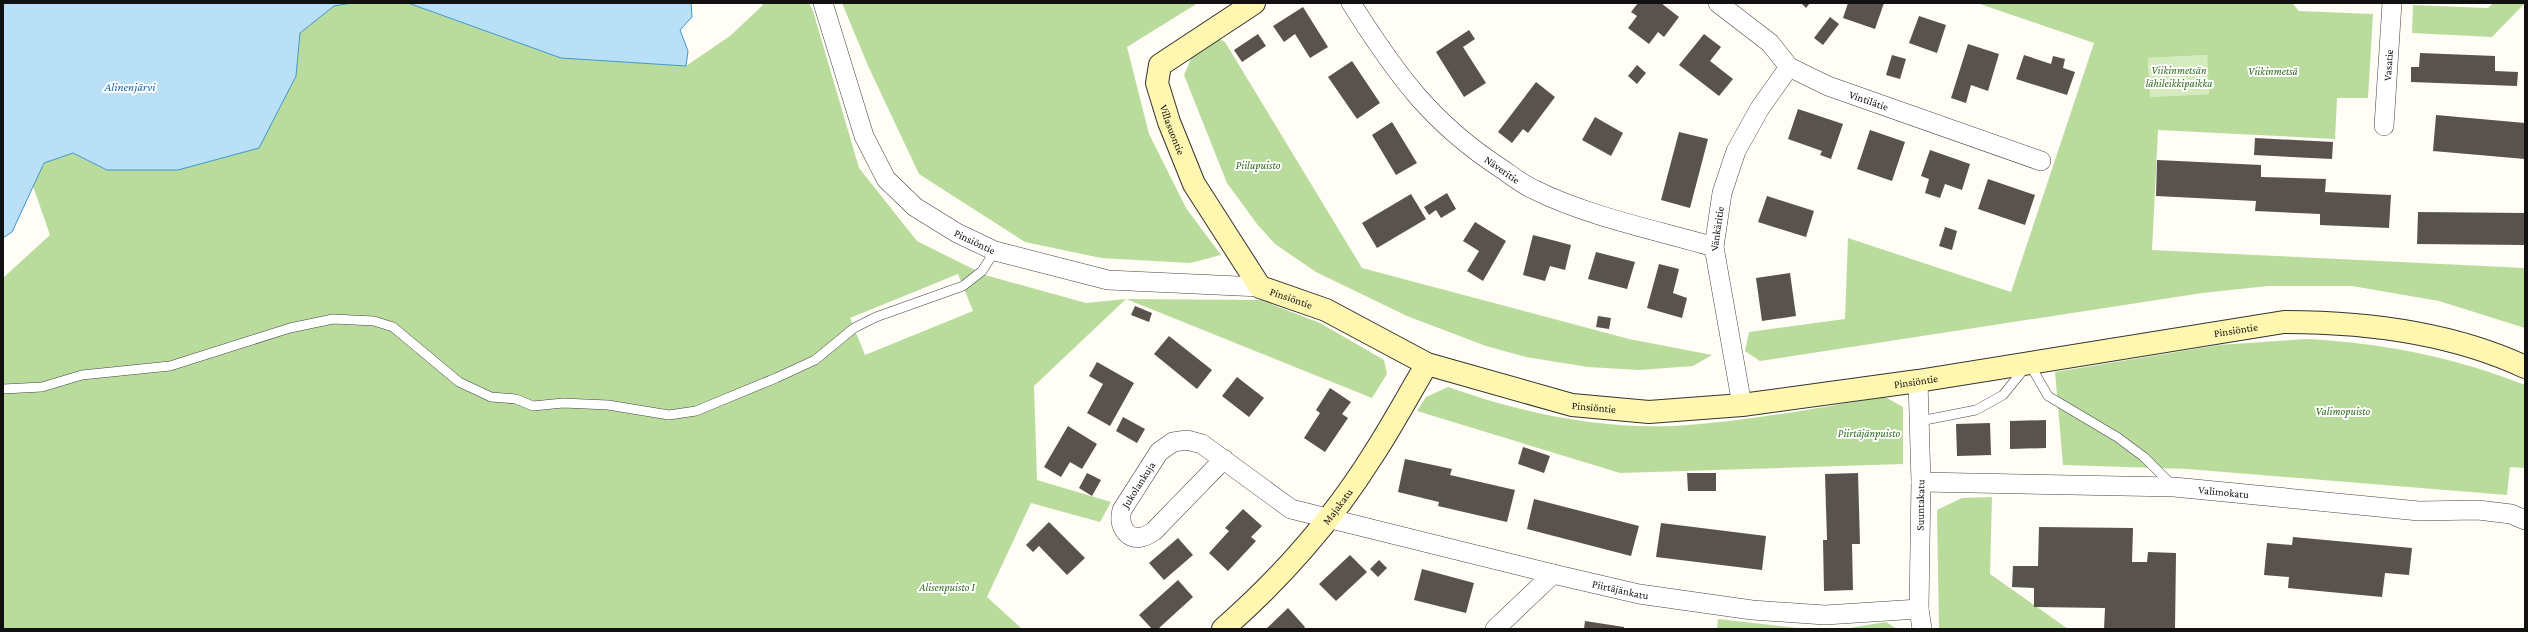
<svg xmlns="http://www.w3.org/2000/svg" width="2528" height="632" font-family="'Crimson Pro',serif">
<rect width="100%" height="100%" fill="#fffdf5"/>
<path fill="#d5ebbd" d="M2207 55 2209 94 2150 97 2148 58Z"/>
<g fill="#b9dc9c" fill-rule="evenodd">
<path d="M352 3H408L561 58 686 66 730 36 763 5 762 3H809L813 11 859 168 917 241 985 275 1086 303 1126 299 1260 300 1320 323 1384 360 1387 374 1372 398 1126 299 1034 386 1037 480 1111 502 1100 522 1031 503 987 597 1022 629H3V278L50 235 33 186 44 163 73 153 107 170 296 76 300 33 334 6ZM958 274 973 311 865 355 850 318Z"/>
<path d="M842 3H1198L1127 47 1149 134 1186 208 1221 255 1190 263 1101 258 1025 242 919 174 869 68Z"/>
<path d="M1977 3H2292L2299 11 2373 14 2368 98H2337L2335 139 2158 130 2152 250 2525 268V328L2439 301 2352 286H2268L2202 293 1760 361 1745 351 1749 332 1845 319 1848 238 2011 292 2094 43ZM2207 55 2209 94 2150 97 2148 58Z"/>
<path d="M2493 3H2525L2492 37 2412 33 2413 5 2488 8Z"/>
<path d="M1219 39 1225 42 1362 268 1629 339 1712 355 1693 366 1640 370 1588 367 1526 357 1486 346 1407 316 1316 272 1275 244 1257 224 1227 183 1184 75 1193 54Z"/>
<path d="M2306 339C2383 343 2454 357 2525 385V468L2510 467 2507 495 2188 469 2063 465 2055 372 2219 345Z"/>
<path d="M1448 387C1521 413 1597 429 1674 426 1745 422 1815 408 1885 397L1903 407V464L1620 473 1417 411 1426 397Z"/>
<path d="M1992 497 1990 574 2068 629H1939L1937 510 1962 498Z"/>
<path d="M1718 619 1806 629H1717Z"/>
<path d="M1886 622 1897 629H1843Z"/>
</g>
<g fill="#b9e0f7" stroke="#3f96cf">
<path d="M3 3H352L334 6 300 33 296 76 259 148 178 170H107L73 153 44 163 12 232 3 238Z"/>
<path d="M408 3H691L692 17 680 30 688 51 686 66 561 58Z"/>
</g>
<g fill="#5a524d">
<path d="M1638 3H1661L1679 17 1664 37 1658 32 1649 44 1628 28 1637 16 1631 12Z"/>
<path d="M1801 3H1810L1806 8Z"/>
<path d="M1848 3H1884L1875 29 1843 18Z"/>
<path d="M1303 7 1328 47 1310 58 1295 34 1284 42 1273 26Z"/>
<path d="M1919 16 1946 25 1937 53 1909 43Z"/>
<path d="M1830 17 1839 24 1823 45 1814 38Z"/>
<path d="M1469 30 1475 39 1463 47 1486 83 1464 97 1436 52Z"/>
<path d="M1258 34 1266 46 1242 62 1234 50Z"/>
<path d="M1704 34 1721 47 1710 61 1733 79 1719 96 1679 65Z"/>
<path d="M1968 44 1999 54 1988 91 1971 85 1966 103 1951 98Z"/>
<path d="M2420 53 2495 56V71L2518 72 2517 86 2411 82V67H2419Z"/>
<path d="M1892 55 1906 59 1900 79 1886 75Z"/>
<path d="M2024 55 2051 64 2053 56 2065 59 2063 68 2075 72 2067 95 2016 79Z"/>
<path d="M1352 61 1380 103 1357 119 1328 77Z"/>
<path d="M1637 65 1646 73 1637 84 1628 76Z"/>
<path d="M1536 82 1555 97 1528 133 1523 129 1512 143 1498 132Z"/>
<path d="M1798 109 1843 124 1831 159 1820 155 1822 151 1788 139Z"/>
<path d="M2436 115 2525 123V159L2433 151Z"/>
<path d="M1595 117 1623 133 1611 156 1582 140Z"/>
<path d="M1392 122 1417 163 1396 175 1372 135Z"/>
<path d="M1870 130 1905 142 1892 181 1857 169Z"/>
<path d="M1679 132 1708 139 1690 208 1661 200Z"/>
<path d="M2255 138 2333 142 2332 159 2254 155Z"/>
<path d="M1930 150 1970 164 1962 190 1945 184 1940 198 1925 193 1929 179 1921 176Z"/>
<path d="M2157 160 2261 165V177L2326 179 2325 192 2391 195 2389 228 2320 225V214L2255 211 2256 201 2156 196Z"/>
<path d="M1988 179 2035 195 2025 225 1978 209Z"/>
<path d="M1447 193 1456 209 1441 218 1436 210 1429 215 1424 207Z"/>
<path d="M1411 194 1426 219 1377 248 1362 223Z"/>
<path d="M1767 196 1814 211 1806 237 1758 222Z"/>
<path d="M2418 212 2525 213V245L2417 244Z"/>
<path d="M1475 222 1506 241 1483 281 1467 271 1479 251 1463 241Z"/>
<path d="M1945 227 1957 231 1952 250 1939 246Z"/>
<path d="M1533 235 1571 245 1565 270 1550 266 1545 281 1523 275Z"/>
<path d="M1596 252 1635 262 1627 289 1588 279Z"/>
<path d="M1659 264 1679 269 1673 293 1687 298 1682 318 1647 308Z"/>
<path d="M1790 273 1796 316 1762 321 1756 278Z"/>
<path d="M1135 306 1152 313 1149 322 1131 315Z"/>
<path d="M1598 316 1611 318 1609 329 1596 327Z"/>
<path d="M1169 336 1212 370 1197 389 1154 354Z"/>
<path d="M1097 362 1134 383 1110 426 1087 413 1103 384 1089 376Z"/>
<path d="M1237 377 1264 398 1249 417 1222 396Z"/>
<path d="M1330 388 1351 402 1342 414 1348 418 1325 452 1304 438 1320 413 1316 410Z"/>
<path d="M1123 417 1145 429 1137 443 1116 431Z"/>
<path d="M2046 420V448L2010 449V421Z"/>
<path d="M1990 423 1991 455 1957 456 1956 424Z"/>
<path d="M1068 426 1097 444 1082 469 1070 462 1061 477 1044 467Z"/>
<path d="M1523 447 1550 456 1544 473 1518 464Z"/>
<path d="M1405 459 1452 469 1450 475 1515 490 1507 522 1438 506 1439 502 1398 492Z"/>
<path d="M1087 473 1101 480 1092 496 1079 488Z"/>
<path d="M1687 473H1716V491H1688Z"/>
<path d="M1858 473 1860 544H1852L1853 590 1824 591 1823 540H1827L1825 474Z"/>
<path d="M1534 499 1639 526 1631 556 1527 529Z"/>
<path d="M1243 509 1262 526 1251 537 1256 541 1228 571 1209 553 1229 531 1225 528Z"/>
<path d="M1049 522 1085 558 1067 575 1039 546 1033 552 1026 545Z"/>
<path d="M1661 523 1766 536 1762 570 1656 557Z"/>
<path d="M2039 527 2133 528 2132 562H2147L2148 552 2176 553 2175 629H2104L2105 608 2034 607V588L2012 587 2013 566H2038Z"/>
<path d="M2293 537 2412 548 2409 575 2385 573 2382 597 2288 588 2289 577 2264 575 2267 543 2292 545Z"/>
<path d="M1178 538 1193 555 1164 580 1149 563Z"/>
<path d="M1350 555 1367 572 1336 601 1319 584Z"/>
<path d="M1379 560 1387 568 1378 577 1370 569Z"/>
<path d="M1422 569 1474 583 1466 613 1414 600Z"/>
<path d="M1178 580 1193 597 1158 629H1152L1139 615Z"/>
<path d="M1288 608 1305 627 1303 629H1266Z"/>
<path d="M1585 621 1624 627V629H1584Z"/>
</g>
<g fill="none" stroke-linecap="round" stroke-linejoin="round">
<defs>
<g id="lane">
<path d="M3 389 42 387 82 375 170 366 290 328 333 319 374 321 393 327 459 382 491 397 516 399 533 406 563 403 608 405 669 415 696 411 776 378 815 360 854 328 876 317 963 286 982 271 995 251"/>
<path d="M1920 421 1976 410 2003 395 2029 363 2048 396 2117 437 2144 457 2172 485"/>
</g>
<g id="street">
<path id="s1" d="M823 3 864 136 886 179 915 207 957 233 995 251 1108 280 1260 287"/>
<path id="s2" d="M1351 3C1396 74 1431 123 1502 169 1512 176 1522 184 1533 189 1586 216 1656 230 1714 247"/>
<path id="s3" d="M1718 3 1770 43 1789 67 1828 86 2041 161"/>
<path id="s4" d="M2384 126 2392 3"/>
<path d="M1918 381 1921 482 1919 609 1922 629"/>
<path id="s5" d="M1742 405 1714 247 1722 193 1736 151 1760 108 1789 67"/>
<path id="s6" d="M1224 459 1154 531C1151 533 1146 536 1142 537 1126 541 1118 524 1122 510L1159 452 1173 442 1187 440 1202 444 1291 509 1553 574 1639 594 1752 610 1825 615 1919 609"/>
<path id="s7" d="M1921 482 2174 487 2419 511 2478 510 2511 514 2525 520"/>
<path d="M1495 629 1553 574"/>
</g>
<g id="secondary">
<path id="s8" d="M1254 3 1160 65 1157 83 1169 122 1194 184 1260 287 1326 310 1427 364 1572 405 1649 412 1742 405 1918 381 2284 322C2366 322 2450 332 2525 367"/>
<path id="s9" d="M1223 629C1280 579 1333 519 1373 455 1392 426 1409 394 1427 364"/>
</g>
</defs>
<use href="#lane" stroke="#444" stroke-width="10"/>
<use href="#street" stroke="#444" stroke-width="20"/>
<use href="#secondary" stroke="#333" stroke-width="24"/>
<use href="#lane" stroke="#fff" stroke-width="9"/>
<use href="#street" stroke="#fff" stroke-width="19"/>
<use href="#secondary" stroke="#fff6b0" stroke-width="22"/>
</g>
<g text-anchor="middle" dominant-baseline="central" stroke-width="4" stroke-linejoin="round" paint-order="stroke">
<g font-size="11" fill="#111" stroke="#fff">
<text stroke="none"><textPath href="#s4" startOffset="61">Vasatie</textPath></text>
<text stroke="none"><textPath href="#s3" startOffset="183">Vintilätie</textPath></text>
<text stroke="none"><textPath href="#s8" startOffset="180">Villasuontie</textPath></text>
<text stroke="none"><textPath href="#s2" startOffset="227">Näveritie</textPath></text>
<text stroke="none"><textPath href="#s5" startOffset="179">Vänkäritie</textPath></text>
<text stroke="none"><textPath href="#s1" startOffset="297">Pinsiöntie</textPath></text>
<text stroke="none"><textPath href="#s8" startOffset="394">Pinsiöntie</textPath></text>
<text stroke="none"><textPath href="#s8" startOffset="1366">Pinsiöntie</textPath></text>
<text stroke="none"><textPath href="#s8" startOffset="1042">Pinsiöntie</textPath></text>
<text stroke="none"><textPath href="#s8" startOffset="718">Pinsiöntie</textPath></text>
<text stroke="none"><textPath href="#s6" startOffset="185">Jukolankuja</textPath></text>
<text stroke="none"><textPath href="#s7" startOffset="303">Valimokatu</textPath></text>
<text transform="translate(1920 505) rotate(-89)">Suuntakatu</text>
<text stroke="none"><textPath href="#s9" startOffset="168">Majakatu</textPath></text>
<text stroke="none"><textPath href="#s6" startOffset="720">Piirtäjänkatu</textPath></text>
</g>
<g font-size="11" font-style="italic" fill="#2f6b1f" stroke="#fff">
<text x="2179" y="70">Viikinmetsän<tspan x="2179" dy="13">lähileikkipaikka</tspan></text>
<text x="2273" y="71">Viikinmetsä</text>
<text x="1258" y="165">Piilupuisto</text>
<text x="2343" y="411">Valimopuisto</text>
<text x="1869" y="433">Piirtäjänpuisto</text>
<text x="947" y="587">Alisenpuisto I</text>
</g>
<g font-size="12" font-style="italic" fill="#1768a6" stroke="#fff">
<text x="130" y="87">Alinenjärvi</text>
</g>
</g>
<rect width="2528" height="632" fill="none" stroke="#111111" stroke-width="8"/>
</svg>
